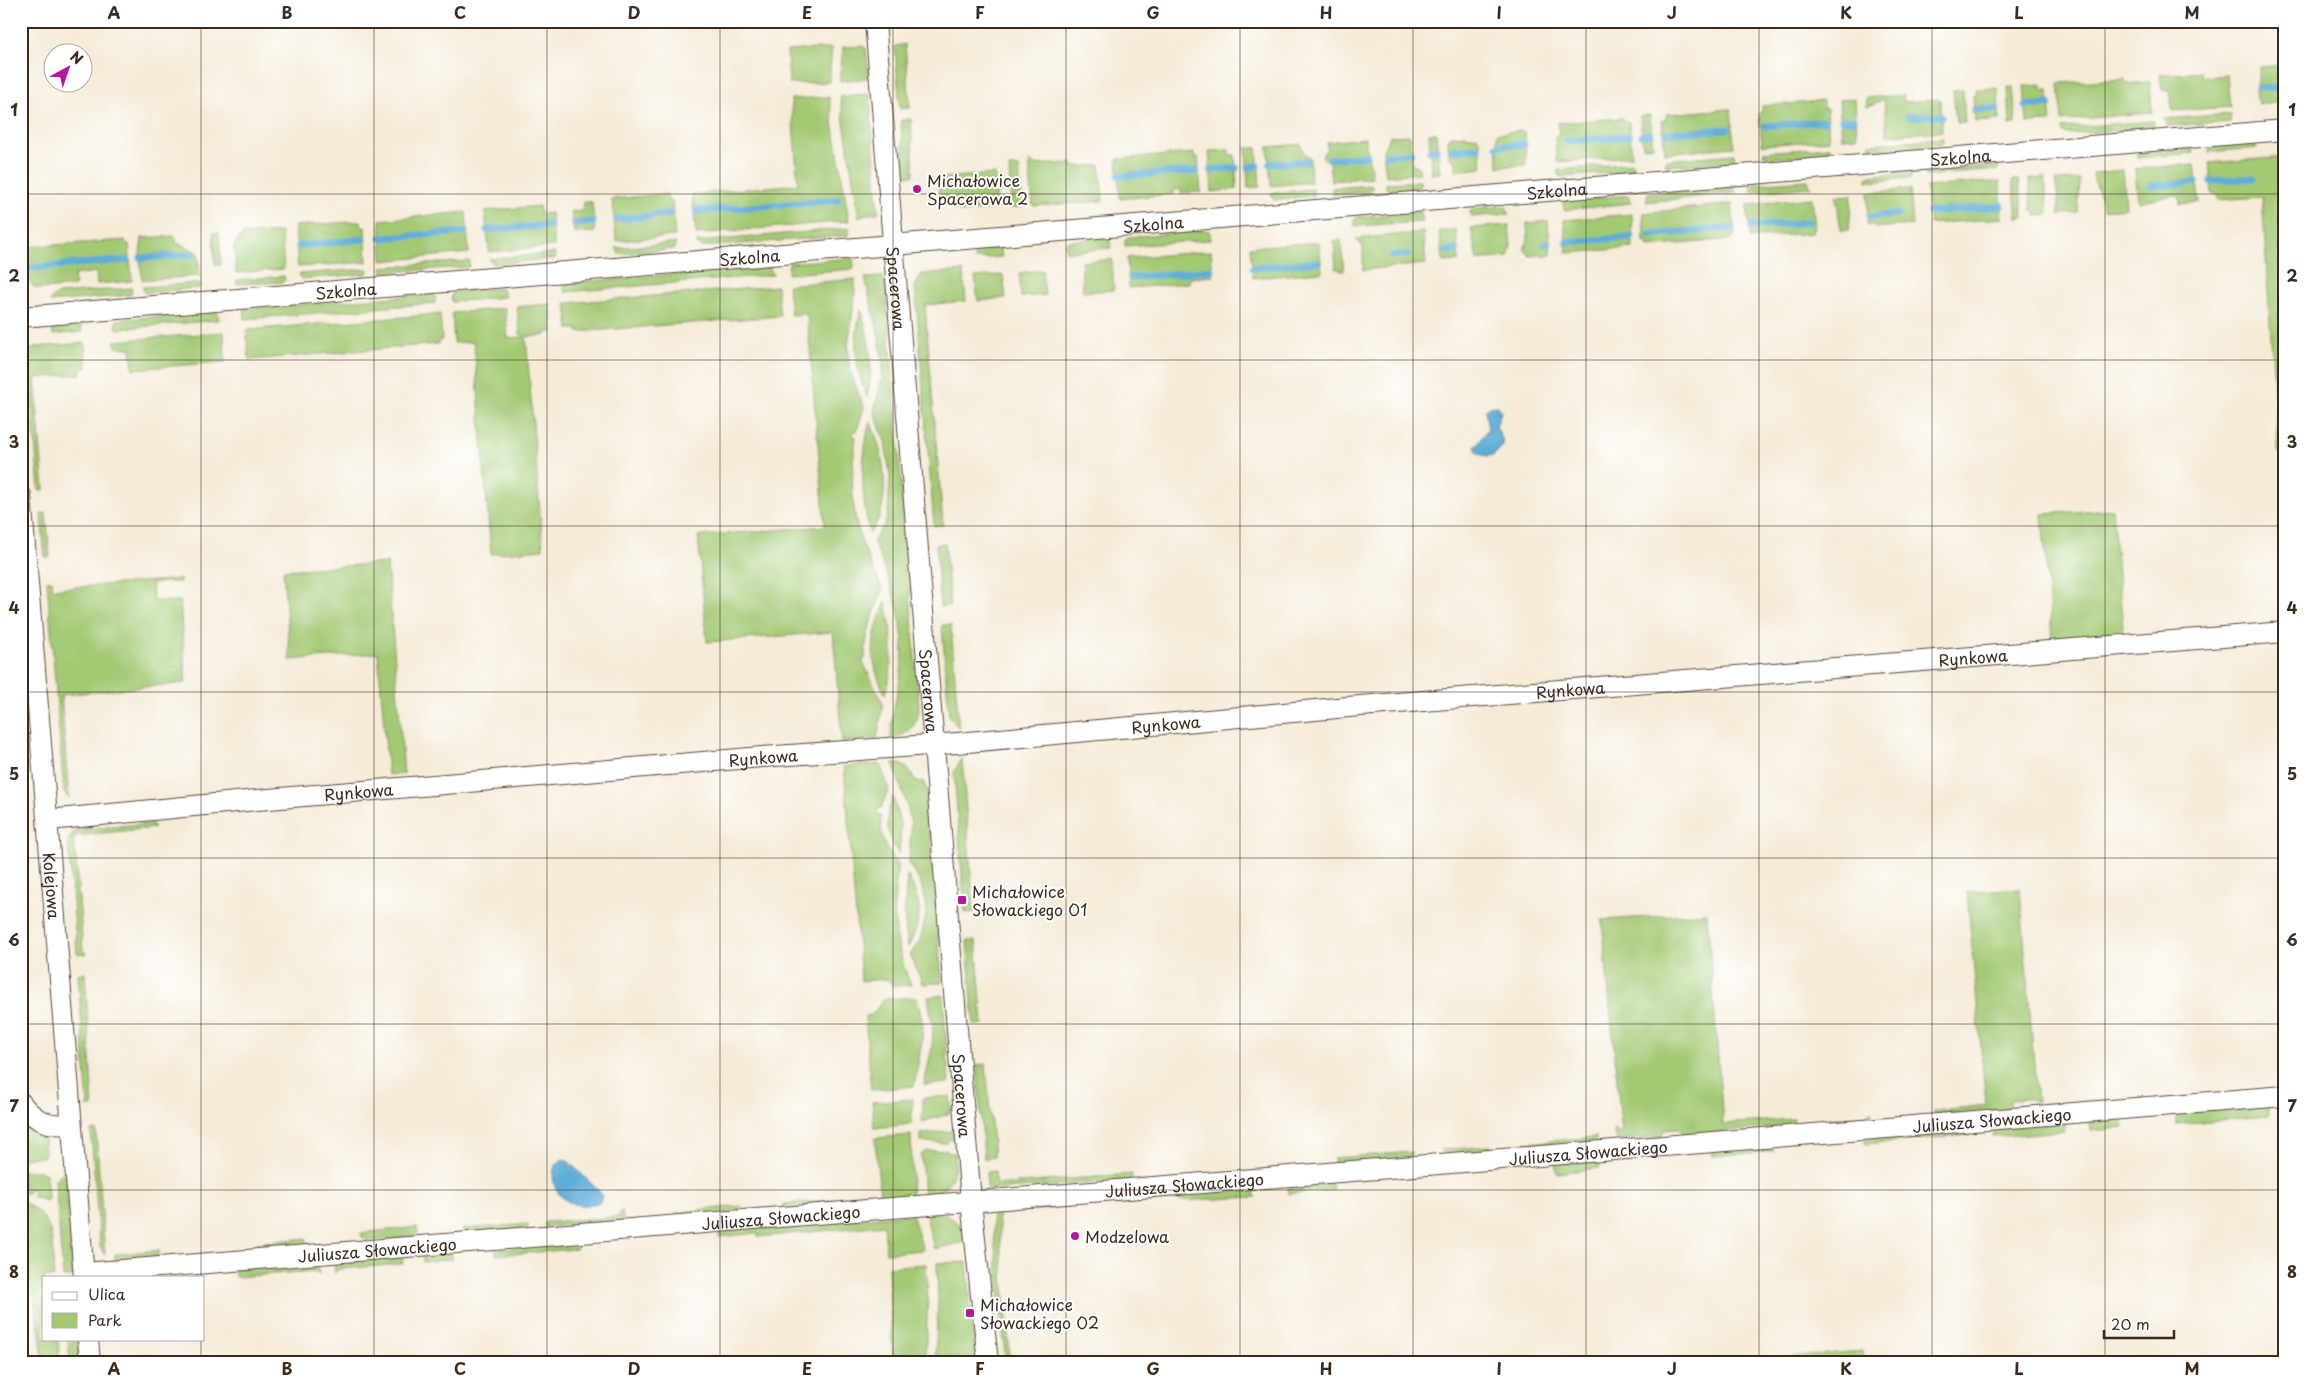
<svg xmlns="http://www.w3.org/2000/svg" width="2306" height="1383" font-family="'Playpen Sans',sans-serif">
<rect width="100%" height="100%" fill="#fff"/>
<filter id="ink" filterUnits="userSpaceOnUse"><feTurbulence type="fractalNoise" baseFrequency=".02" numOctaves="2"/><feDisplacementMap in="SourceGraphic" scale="10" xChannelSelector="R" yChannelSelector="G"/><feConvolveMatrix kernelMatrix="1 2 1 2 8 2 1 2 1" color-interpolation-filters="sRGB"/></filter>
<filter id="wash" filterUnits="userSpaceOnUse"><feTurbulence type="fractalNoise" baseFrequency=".0096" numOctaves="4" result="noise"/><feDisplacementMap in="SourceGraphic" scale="20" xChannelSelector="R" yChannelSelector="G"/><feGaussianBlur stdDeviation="1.12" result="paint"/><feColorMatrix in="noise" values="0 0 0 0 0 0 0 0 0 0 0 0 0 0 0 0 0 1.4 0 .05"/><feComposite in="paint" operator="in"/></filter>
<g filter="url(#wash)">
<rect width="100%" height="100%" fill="#f5ebd7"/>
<g fill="#a3c973" stroke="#6f7a48">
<path d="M905 44 910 108 900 109 895 46Z"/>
<path d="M862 46 866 48 869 78 840 81 843 47Z"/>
<path d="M832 48 829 82 789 84 787 51Z"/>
<path d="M2284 65 2285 102 2258 105 2256 91 2260 67Z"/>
<path d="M2201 72 2202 77 2227 75 2230 107 2173 111 2169 91 2162 90 2160 75Z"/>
<path d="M2125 79 2126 84 2150 82 2152 112 2062 121 2059 83Z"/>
<path d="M2042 85V90H2048L2051 122 2027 123 2024 86Z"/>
<path d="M2008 87H2013L2016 124 2010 125Z"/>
<path d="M1997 88 2000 120 1975 122 1973 95H1976V89Z"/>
<path d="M1963 90 1965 123H1956L1953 91Z"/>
<path d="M870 94 878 210V213L866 214 859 218 840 96Z"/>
<path d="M1903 95 1904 102 1940 99 1942 131 1887 135 1884 99 1867 107 1866 98Z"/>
<path d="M829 97 849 221 696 234 692 194 798 184 791 99Z"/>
<path d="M1855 99 1857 137 1842 138 1839 100Z"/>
<path d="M1823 101V108H1827L1829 140 1762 145 1759 113 1762 112V106Z"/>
<path d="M1731 109 1734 147 1665 153 1662 120H1666V114Z"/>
<path d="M2231 114 2230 122 2168 126 2165 124 2164 119Z"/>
<path d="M1650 115 1653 146 1643 147 1640 116Z"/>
<path d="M1623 118 1624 122H1629L1632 156 1557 162 1555 138 1559 132 1558 123Z"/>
<path d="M911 119 914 175 905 176 901 120Z"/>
<path d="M2153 121V125L2151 128 2067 134 2063 133 2062 128Z"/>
<path d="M1520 130 1525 133 1526 165 1498 167 1497 134Z"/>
<path d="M1429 133H1436L1440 173 1431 174Z"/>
<path d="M1409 135 1412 163 1419 168 1420 173 1386 176 1383 150 1390 136Z"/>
<path d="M1466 135V137L1477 136 1480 143 1482 168 1456 171V162L1449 157 1448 139 1451 136Z"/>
<path d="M1365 138C1366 152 1371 164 1372 177L1331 181 1329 162 1322 157 1324 152 1327 150V142Z"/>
<path d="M1943 138V143L1940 145 1873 151 1870 149 1869 144Z"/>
<path d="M2254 143 2257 148 2209 152V149L2211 147Z"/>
<path d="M1301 144 1303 152 1310 158 1311 182 1271 186 1268 147Z"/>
<path d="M1830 147V151L1827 154 1766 159 1763 152Z"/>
<path d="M1246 148H1257L1260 187 1248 188Z"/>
<path d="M2192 148 2194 153 2136 158 2138 153Z"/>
<path d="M1229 150V155H1235L1237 189 1212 192 1209 151Z"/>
<path d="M1194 153V158L1198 157 1201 192 1181 193V189L1174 190V194L1120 199 1117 159Z"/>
<path d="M1734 154 1735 162 1666 166V160Z"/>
<path d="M2285 157V451H2278L2262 197 2218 200 2217 194H2212L2209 163Z"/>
<path d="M1029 162H1032L1033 165 1072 163 1073 167 1100 165 1103 201 1033 206Z"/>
<path d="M1632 163 1633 169 1630 171 1561 177 1558 175V170Z"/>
<path d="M2195 164 2199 202 2180 204 2179 196 2177 195 2161 197 2138 202 2135 169Z"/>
<path d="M1998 165V170L1926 176 1925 172Z"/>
<path d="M1009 167H1019L1022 207 1011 208Z"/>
<path d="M2123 170 2126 208 2103 210C2102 194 2094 189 2093 173Z"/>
<path d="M1908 172 1911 174V178L1867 182V178L1871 176Z"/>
<path d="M995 174 997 209 960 212 951 205 940 206 938 178Z"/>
<path d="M2045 178 2048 214 2036 216V211H2032L2029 179Z"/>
<path d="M2080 179 2078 213 2059 214 2056 181Z"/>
<path d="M1808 180 1811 187 1752 192 1751 187 1755 184Z"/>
<path d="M2013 180H2019L2023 217 2017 218Z"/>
<path d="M1420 181 1421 185 1418 188 1389 190 1386 188V183Z"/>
<path d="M2000 181 2002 218 1930 224 1926 187Z"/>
<path d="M1372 185V190L1370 192 1332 195V188Z"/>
<path d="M1733 186 1736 193 1646 202 1648 193Z"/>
<path d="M1313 189V196L1274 200 1271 193Z"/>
<path d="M1910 189 1913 225 1875 228 1874 225H1867L1868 193Z"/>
<path d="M667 194 668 201H672L675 236 616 241 612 199Z"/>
<path d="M1628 195 1631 203 1564 210 1563 202 1566 201Z"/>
<path d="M1852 195 1849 230H1841L1836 196Z"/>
<path d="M1812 198 1815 228 1812 229V233L1750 238 1747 205Z"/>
<path d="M584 202H592L595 232 574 233 571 212 583 210Z"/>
<path d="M1732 204 1735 235 1733 236V239L1648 247 1647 243 1644 242 1643 213Z"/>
<path d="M539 206 540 214 551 213 554 246 489 252 485 211Z"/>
<path d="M1506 206 1509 214 1471 217 1470 211 1473 208Z"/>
<path d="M466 212 469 253 382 261 380 220Z"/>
<path d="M1420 212 1422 222 1355 226 1354 221 1357 217Z"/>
<path d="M1632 214 1633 248 1567 253 1564 220Z"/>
<path d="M361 221V227H365L367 262 298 267 295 226Z"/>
<path d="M1548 221 1551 255 1530 256 1524 249 1528 240 1527 223Z"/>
<path d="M1509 225 1511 246 1508 257 1477 260 1471 228Z"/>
<path d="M850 228 848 235 842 236 701 247 697 245V242Z"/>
<path d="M1208 230 1210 233V240L1125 246V240L1128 237Z"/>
<path d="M1456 230 1459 261 1443 262 1439 231Z"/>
<path d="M281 232 284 269 236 273 234 246 242 235Z"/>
<path d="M1423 232 1426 264 1363 270V247L1356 239Z"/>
<path d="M213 233H219L221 265H215Z"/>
<path d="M175 236 177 243 198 252 200 276 142 280 140 255 142 238Z"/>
<path d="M1108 238 1110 241 1111 248 1066 252 1065 244 1068 241Z"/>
<path d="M125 240 126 244H129L132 281 97 284 96 272 74 275 75 286C27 290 29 297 26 247Z"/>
<path d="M1341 240 1344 271H1340L1339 269H1336L1334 241Z"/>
<path d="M1319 242 1322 272 1253 278 1250 247Z"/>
<path d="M676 243 674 249 619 254 616 248Z"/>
<path d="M1000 248 1002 257 974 259 975 249Z"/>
<path d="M1211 251 1213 276 1190 278 1189 283 1129 288 1127 258Z"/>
<path d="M555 253 556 258 552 259 493 264 489 259Z"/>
<path d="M853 258 854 269 788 274 789 263Z"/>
<path d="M1112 259 1114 290 1083 292 1081 262Z"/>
<path d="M470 261 469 267 383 272 382 267Z"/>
<path d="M769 266 773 275 565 292 564 285 567 283Z"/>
<path d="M368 269 367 274 301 279 299 274Z"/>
<path d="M1042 270 1045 295 1021 297 1019 273Z"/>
<path d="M963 271 966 301 925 305 943 525 934 526 915 286 922 274Z"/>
<path d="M1003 275 1006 298 978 301 975 277Z"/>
<path d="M284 276 285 280 283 282 236 284 237 280Z"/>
<path d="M883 277 886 290 919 706C919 725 909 735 891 738 891 712 900 688 902 662 907 619 889 580 873 541L885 524 888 513 890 475 885 442 874 411 881 382 883 365 879 337 865 278Z"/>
<path d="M855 279V295L848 347 850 371 864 407 857 431H854L853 436 856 437C851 473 850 510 863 545 869 561 877 575 883 591 873 614 865 634 865 659L862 660 883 704 877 739 842 742 833 632 707 642 698 536 825 526 807 314 791 315 788 285Z"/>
<path d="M201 283 199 288 145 293 142 287Z"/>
<path d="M777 286 780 316 578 332V329H569L566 303Z"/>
<path d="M132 288 131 295 50 302 53 297 59 294Z"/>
<path d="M502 288 505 297 452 302 451 296 453 292Z"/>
<path d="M432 294 435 296V303L245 319 244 309Z"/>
<path d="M550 304 553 332H546V335L526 337 543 549 491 554 474 342 454 343 452 313 505 308 508 338 523 337V334H520L517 307Z"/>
<path d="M861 309C870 341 874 364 867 397 854 364 853 344 861 309Z"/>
<path d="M216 311 218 313 219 320 117 329 116 322 118 320Z"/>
<path d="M440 314 442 340H439V344L249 360 246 330Z"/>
<path d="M81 321 82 332 53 335 52 324Z"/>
<path d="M224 332 225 362 133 369 131 348 116 347 114 341Z"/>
<path d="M85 343 87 368 80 369 81 374 35 378 44 490H39L28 353 34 347Z"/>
<path d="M870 420C884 453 894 503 870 533 860 496 861 458 870 420Z"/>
<path d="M2112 509 2123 628 2112 633 2052 638 2042 514Z"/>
<path d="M46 513 50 557H45L41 514Z"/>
<path d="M945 543 950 605 940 607 936 545Z"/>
<path d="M387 563 404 774 388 775 378 653 290 660 283 570Z"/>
<path d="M180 579V582L152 583 153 601H180L186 683 61 695 69 798 64 792 47 581 52 580 53 589Z"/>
<path d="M886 602C893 634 895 663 885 694 868 658 870 638 886 602Z"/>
<path d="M942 625H951L959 729 949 715Z"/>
<path d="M962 758 974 912 965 913 954 772Z"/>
<path d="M893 763C907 765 910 770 916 782L923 781 927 790 942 983 923 984 910 955 920 940 927 912 921 884 909 864 911 825 908 809Z"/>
<path d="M880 764 889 789 881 808H878L877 814 881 815C879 834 886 849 898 864 892 907 893 944 911 985L893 986 887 979 861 981 844 766Z"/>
<path d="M893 797 901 827 899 854C886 837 884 817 893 797Z"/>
<path d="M152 823 154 828 74 836 83 950 87 954 77 953 68 841 75 830Z"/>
<path d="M907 875C923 903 923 919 908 947L904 916Z"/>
<path d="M2020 888 2037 1102C2028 1097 2020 1097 2010 1101V1109L1934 1115V1111L1986 1105 1967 892Z"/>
<path d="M1707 913 1723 1124 1794 1119 1790 1126 1684 1135 1679 1128 1664 1129 1661 1137 1618 1140 1614 1136 1613 1129 1622 1134 1602 920Z"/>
<path d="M967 941H976L983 1024 974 1025Z"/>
<path d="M85 973 93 1107H88L78 974Z"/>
<path d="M943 995 949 1083 924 1085 932 1047 933 1028 928 997Z"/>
<path d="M917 997 923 1026 922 1041 914 1086 871 1090 865 1016 872 1015 884 999Z"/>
<path d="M986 1064 994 1157 984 1159 977 1065Z"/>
<path d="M950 1096 952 1110 948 1114 922 1122 923 1098Z"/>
<path d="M913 1099 911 1124 874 1128 872 1102Z"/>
<path d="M2269 1106V1116L2176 1124V1117L2179 1113Z"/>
<path d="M1869 1112H1872L1871 1119 1829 1123V1119L1865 1116Z"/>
<path d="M2120 1118 2124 1121V1128L2091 1131 2090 1124 2092 1120Z"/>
<path d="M21 1122 29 1129 44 1136 45 1153 43 1157 21 1158Z"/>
<path d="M2065 1122V1131L1993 1137V1128Z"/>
<path d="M96 1130 105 1255 100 1247 91 1131Z"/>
<path d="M1970 1130 1969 1135 1865 1144V1138Z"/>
<path d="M953 1131 954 1139 947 1140V1143L921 1142V1134Z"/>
<path d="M911 1135 912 1173 911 1197 783 1207V1204L880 1196 875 1138Z"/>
<path d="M1596 1137V1142L1515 1149 1516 1144Z"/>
<path d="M1491 1146V1151L1444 1154 1441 1150Z"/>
<path d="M1770 1146 1774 1151 1712 1156 1711 1150Z"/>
<path d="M947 1150 948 1153H955C958 1176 947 1192 924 1197L921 1155 926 1151Z"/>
<path d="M1412 1152 1409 1157 1334 1163V1158Z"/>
<path d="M1599 1159 1600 1168 1557 1173 1555 1163Z"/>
<path d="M21 1171H40L46 1174 48 1199 46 1201 31 1196 34 1190 31 1188 27 1194 21 1191Z"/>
<path d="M995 1171 996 1185 1132 1174 1131 1180 993 1190 987 1188 986 1172Z"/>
<path d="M66 1174 73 1277H63L55 1179 60 1175Z"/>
<path d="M1331 1183 1334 1190 1289 1194 1288 1188Z"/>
<path d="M1252 1188 1256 1197 1179 1201 1178 1199 1119 1204 1118 1198Z"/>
<path d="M21 1201C58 1220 51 1240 54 1277H44V1339H58L60 1362H44L35 1305 21 1243Z"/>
<path d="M1055 1203 1056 1208 998 1213 1010 1356H1005L992 1212 998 1208Z"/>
<path d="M742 1206 739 1212 676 1217V1212Z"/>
<path d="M622 1210 623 1221 545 1227V1222L618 1217Z"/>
<path d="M925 1212C946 1213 963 1219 966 1242L934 1249Z"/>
<path d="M912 1214 923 1250 886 1253 884 1225 758 1237 757 1233 719 1237 718 1232Z"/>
<path d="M528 1224V1229L463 1234V1229Z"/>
<path d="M417 1227 418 1233 414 1237 367 1241 362 1237 361 1233Z"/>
<path d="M306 1238 307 1249 261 1253 257 1243Z"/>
<path d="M576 1242 577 1249 496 1255 495 1250Z"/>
<path d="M160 1250 157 1257 115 1261V1254Z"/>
<path d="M450 1253 452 1259 423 1262V1254Z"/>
<path d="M402 1256 403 1264 339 1269 335 1273 334 1261Z"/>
<path d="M967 1262 976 1362H935L938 1300 937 1263Z"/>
<path d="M315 1263 320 1275 315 1271 235 1277V1269Z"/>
<path d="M926 1264 928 1297 925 1362H893L888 1267Z"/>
<path d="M68 1339H78L80 1362H70Z"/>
<path d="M1862 1351 1863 1362H1727Z"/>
</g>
<g fill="#5eadd8" stroke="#4c6c7b">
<path d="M1498 406 1501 412 1496 427 1503 441V446L1494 455C1486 457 1477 456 1475 447L1488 429 1485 410 1489 407Z"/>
<path d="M563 1159 569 1162 599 1191 602 1196 600 1202C573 1213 546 1195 555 1165Z"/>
</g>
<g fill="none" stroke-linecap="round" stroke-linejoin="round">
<g stroke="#5eadd8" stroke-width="7">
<path d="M2259 88H2282"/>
<path d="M2026 106 2049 104"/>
<path d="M1974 110 1996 109"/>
<path d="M1909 116H1941"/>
<path d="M1842 120H1854"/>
<path d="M1765 126 1825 121"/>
<path d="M1666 133 1728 129"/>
<path d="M1642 135 1650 134"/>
<path d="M1567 141 1629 136"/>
<path d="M1497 146 1524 144"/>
<path d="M1452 150 1478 148"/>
<path d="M1430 151 1436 150"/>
<path d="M1387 155 1411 153"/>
<path d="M1330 159 1366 156"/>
<path d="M1270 164 1306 161"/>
<path d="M1248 167 1257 166"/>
<path d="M1211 170 1236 168"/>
<path d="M1119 176 1196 171"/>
<path d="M2211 181 2253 178"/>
<path d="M2151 186 2196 182"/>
<path d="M697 211 838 200"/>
<path d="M1929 212 2001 206"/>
<path d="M1871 217 1898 214"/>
<path d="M618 219 669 214"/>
<path d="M575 224 593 222"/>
<path d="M1751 227 1808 222"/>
<path d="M487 230 550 225"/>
<path d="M1650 235 1732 228"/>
<path d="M381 238 465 232"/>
<path d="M1567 242 1631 237"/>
<path d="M1545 244H1548"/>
<path d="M299 246 362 239"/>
<path d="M1447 251 1456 250"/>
<path d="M182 255H193"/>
<path d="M1392 256 1408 254"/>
<path d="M141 258 175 256"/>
<path d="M29 268 127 260"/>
<path d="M1253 268 1317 262"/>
<path d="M1131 278 1211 270"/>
</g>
</g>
</g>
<g filter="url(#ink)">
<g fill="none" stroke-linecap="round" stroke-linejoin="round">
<defs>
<g id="minor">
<path id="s1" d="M875 21 971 1201 988 1362"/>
<path id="s2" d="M21 317 2285 130"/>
<path id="s3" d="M21 496 84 1277"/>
<path id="s4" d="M48 820 257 800 762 757 957 743 1348 707 2285 632"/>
<path d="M21 1103C34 1120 49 1128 71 1123"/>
<path id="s5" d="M84 1273 2285 1096"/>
<path d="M88 1339 90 1362"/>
</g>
</defs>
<use href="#minor" stroke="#57473a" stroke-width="22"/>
<use href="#minor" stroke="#fff" stroke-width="20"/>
</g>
</g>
<path fill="none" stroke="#3b2a1e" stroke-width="1" stroke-opacity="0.55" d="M201 21V1277M374 21V1362M547 21V1362M720 21V1362M893 21V1362M1066 21V1362M1240 21V1362M1413 21V1362M1586 21V1362M1759 21V1362M1932 21V1362M2105 21V1362M21 194H2285M21 360H2285M21 526H2285M21 692H2285M21 858H2285M21 1024H2285M21 1190H2285M201 1339V1362"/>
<g fill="#b5179e" stroke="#fff" stroke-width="2">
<circle cx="917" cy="189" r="5"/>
<rect x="957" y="895" width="10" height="10" rx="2.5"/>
<circle cx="1075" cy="1236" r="5"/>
<rect x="965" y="1308" width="10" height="10" rx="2.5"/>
</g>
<g text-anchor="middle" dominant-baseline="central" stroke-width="4" stroke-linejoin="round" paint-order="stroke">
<g font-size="16" fill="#3b2a1e" stroke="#fff">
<text stroke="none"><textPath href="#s2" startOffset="1946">Szkolna</textPath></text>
<text stroke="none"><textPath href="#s2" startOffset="1541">Szkolna</textPath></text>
<text stroke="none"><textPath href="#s2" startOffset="1136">Szkolna</textPath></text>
<text stroke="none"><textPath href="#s2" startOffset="731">Szkolna</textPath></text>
<text stroke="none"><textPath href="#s1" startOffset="268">Spacerowa</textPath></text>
<text stroke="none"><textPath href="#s2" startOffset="326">Szkolna</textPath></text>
<text stroke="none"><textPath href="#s4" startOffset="1932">Rynkowa</textPath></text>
<text stroke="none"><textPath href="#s4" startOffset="1528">Rynkowa</textPath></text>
<text stroke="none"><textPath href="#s1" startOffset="672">Spacerowa</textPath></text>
<text stroke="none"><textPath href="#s4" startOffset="1122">Rynkowa</textPath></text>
<text stroke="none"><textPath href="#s4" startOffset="718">Rynkowa</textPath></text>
<text stroke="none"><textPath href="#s4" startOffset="312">Rynkowa</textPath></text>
<text stroke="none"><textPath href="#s3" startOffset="391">Kolejowa</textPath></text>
<text stroke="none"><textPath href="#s1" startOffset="1078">Spacerowa</textPath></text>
<text stroke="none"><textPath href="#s5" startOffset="1914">Juliusza Słowackiego</textPath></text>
<text stroke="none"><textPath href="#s5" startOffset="1509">Juliusza Słowackiego</textPath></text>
<text stroke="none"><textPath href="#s5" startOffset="1104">Juliusza Słowackiego</textPath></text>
<text stroke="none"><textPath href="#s5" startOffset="699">Juliusza Słowackiego</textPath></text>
<text stroke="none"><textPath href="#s5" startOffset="294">Juliusza Słowackiego</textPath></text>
</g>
<g font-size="16" fill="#3b2a1e" stroke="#fff" text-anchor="start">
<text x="927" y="180">Michałowice<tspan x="927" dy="18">Spacerowa 2</tspan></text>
<text x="972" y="891">Michałowice<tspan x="972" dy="18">Słowackiego 01</tspan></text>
<text x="1085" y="1236">Modzelowa</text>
<text x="980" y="1304">Michałowice<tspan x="980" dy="18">Słowackiego 02</tspan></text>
</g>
</g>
<rect width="2306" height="1383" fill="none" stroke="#fff" stroke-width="55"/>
<rect x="42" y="1276" width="162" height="65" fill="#ffffff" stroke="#b1aaa5"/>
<rect x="52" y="1292" width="25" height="8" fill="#ffffff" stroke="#b1aaa5"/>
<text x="88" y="1300" font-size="15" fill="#3b2a1e">Ulica</text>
<rect x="52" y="1313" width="25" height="15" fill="#a3c973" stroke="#b1aaa5"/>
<text x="88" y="1326" font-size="15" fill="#3b2a1e">Park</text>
<g transform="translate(68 68) rotate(40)"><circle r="24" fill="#ffffff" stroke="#b1aaa5"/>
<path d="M0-4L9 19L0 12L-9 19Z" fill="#b5179e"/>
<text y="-8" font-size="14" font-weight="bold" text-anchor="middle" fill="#3b2a1e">N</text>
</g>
<path d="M2104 1330v8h70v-8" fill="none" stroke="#3b2a1e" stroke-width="2.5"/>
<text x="2111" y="1330" font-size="15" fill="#3b2a1e" stroke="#ffffff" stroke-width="4" paint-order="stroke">20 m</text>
<rect x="28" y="28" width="2250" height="1328" fill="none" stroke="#3b2a1e" stroke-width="2"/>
<g font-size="16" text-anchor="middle" font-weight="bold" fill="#3b2a1e">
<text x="114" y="19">A</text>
<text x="287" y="19">B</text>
<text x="460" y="19">C</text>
<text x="634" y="19">D</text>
<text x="807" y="19">E</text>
<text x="980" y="19">F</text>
<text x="1153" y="19">G</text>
<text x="1326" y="19">H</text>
<text x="1499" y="19">I</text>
<text x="1672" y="19">J</text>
<text x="1846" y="19">K</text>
<text x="2019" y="19">L</text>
<text x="2192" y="19">M</text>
<text x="14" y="116">1</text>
<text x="2292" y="116">1</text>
<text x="14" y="282">2</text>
<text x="2292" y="282">2</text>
<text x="14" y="448">3</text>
<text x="2292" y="448">3</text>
<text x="14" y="614">4</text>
<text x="2292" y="614">4</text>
<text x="14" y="780">5</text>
<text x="2292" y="780">5</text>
<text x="14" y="946">6</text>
<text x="2292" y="946">6</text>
<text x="14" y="1112">7</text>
<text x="2292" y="1112">7</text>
<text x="14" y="1278">8</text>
<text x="2292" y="1278">8</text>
<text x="114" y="1375">A</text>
<text x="287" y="1375">B</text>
<text x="460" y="1375">C</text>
<text x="634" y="1375">D</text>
<text x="807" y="1375">E</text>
<text x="980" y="1375">F</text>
<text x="1153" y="1375">G</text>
<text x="1326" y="1375">H</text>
<text x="1499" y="1375">I</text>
<text x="1672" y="1375">J</text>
<text x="1846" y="1375">K</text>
<text x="2019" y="1375">L</text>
<text x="2192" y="1375">M</text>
</g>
</svg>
